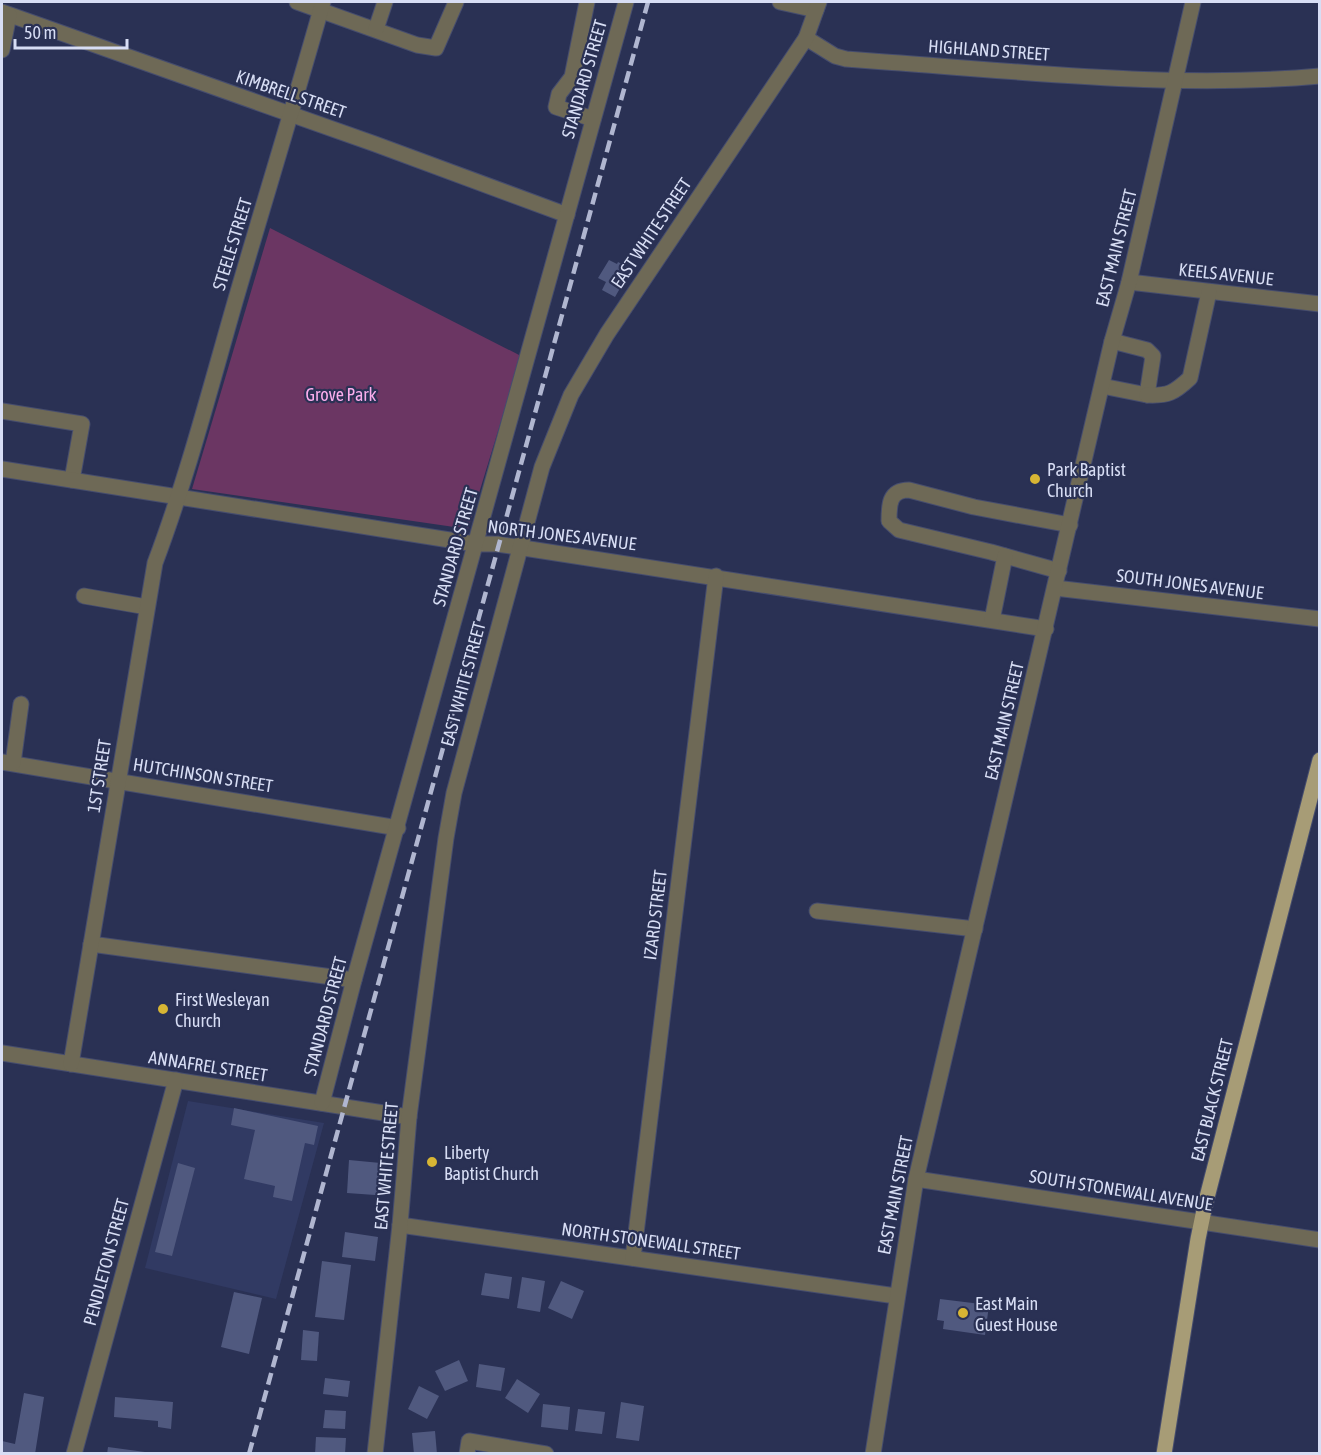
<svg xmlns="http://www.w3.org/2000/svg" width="1321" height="1455" font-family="'Asap Condensed',sans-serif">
<rect width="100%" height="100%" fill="#2a3154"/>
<path fill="#313a63" d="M188 1101 324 1123 276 1299 145 1268Z"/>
<path fill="#6b3663" d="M270 228 521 356 468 529 192 489Z"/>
<g fill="#50597f">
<path d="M609 260 617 264 618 262 631 269 615 297 602 290 606 282 598 278Z"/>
<path d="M234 1108 318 1126 314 1145 305 1143 292 1201 273 1197 275 1186 244 1179 255 1130 231 1125Z"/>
<path d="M349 1160 391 1164 389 1196 347 1193Z"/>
<path d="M178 1163 195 1168 172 1256 155 1252Z"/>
<path d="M345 1232 378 1237 375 1261 342 1257Z"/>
<path d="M322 1261 351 1265 344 1320 315 1317Z"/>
<path d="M485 1273 512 1277 509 1299 481 1295Z"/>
<path d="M522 1277 545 1281 540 1312 517 1308Z"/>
<path d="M561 1281 584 1291 572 1319 548 1308Z"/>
<path d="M234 1292 262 1298 249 1354 221 1347Z"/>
<path d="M940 1299 989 1305 985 1335 943 1329 944 1321 937 1320Z"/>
<path d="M303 1330 319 1332 317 1361 301 1360Z"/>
<path d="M459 1360 468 1381 445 1391 435 1371Z"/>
<path d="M479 1364 505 1368 501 1391 476 1387Z"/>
<path d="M325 1378 350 1381 348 1397 323 1394Z"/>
<path d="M517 1379 540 1394 528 1413 505 1398Z"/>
<path d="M419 1386 439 1396 427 1419 408 1409Z"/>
<path d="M24 1393 44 1397 35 1454H2V1441L15 1444Z"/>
<path d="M115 1397 173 1402 171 1429 158 1427V1421L114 1417Z"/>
<path d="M621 1402 644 1406 639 1441 616 1438Z"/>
<path d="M543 1404 570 1407 568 1430 541 1427Z"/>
<path d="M578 1409 605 1412 602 1434 575 1431Z"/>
<path d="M325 1410 346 1411 345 1429 323 1428Z"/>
<path d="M435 1431 437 1454H414L412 1433Z"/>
<path d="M316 1437 346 1438 345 1454H315Z"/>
<path d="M108 1447 145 1452V1454H107Z"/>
</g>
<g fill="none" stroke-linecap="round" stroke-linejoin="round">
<defs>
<g id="minor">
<path d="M297 2 417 45 436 48 456 2"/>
<path d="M587 2 572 77 559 94 556 107 593 119"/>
<path d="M780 2 816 10"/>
<path d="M2 12 375 144 567 215"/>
<path d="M376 29 385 2"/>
<path d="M806 38 835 56 846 59 885 62C1030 72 1175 89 1320 76"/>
<path d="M2 50 9 15"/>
<path d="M1129 282 1320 304"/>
<path d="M1102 386 1147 395 1153 356 1147 350 1112 341"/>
<path d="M1147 395C1168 396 1174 393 1190 378L1209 292"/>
<path d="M2 411 82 424 72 480"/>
<path d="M2 469 475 544H497L1046 629"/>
<path d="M1059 571 991 552 899 530 889 521C889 505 889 490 909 490L974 507 1070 525"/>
<path d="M1055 588 1320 619"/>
<path d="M84 596 147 607"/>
<path d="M992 620 1005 556"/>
<path d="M2 762 398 828"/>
<path d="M13 763 21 704"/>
<path d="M817 911 975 929"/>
<path d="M91 944 354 980"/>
<path d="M2 1053 409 1117"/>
<path d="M71 1064 155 563C187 478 210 389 235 302 264 202 295 102 323 2"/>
<path d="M322 1103 354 980 626 2"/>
<path d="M916 1179 1320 1240"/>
<path d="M400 1225 896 1296"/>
<path d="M633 1258 716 576"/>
<path d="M74 1454 176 1080"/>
<path d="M375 1454 400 1225 409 1117 446 838 454 793 542 467 571 395 607 334 806 38 819 2"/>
<path d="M467 1454 469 1441 546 1454"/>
<path d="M873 1454 916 1179 1112 341 1129 282 1193 2"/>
</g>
<path id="major" d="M1164 1454 1198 1239 1205 1205 1320 760"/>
</defs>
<use href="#minor" stroke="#464d6e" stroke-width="17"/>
<use href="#major" stroke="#464d6e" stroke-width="17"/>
<use href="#minor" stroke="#6e6956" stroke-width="15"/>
<use href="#major" stroke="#a79c76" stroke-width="15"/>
<path stroke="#b0b6d0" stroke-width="4.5" stroke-dasharray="12 6" stroke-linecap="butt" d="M249 1454 648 2"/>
</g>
<g fill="#d7b534" stroke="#2a3154" stroke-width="2">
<circle cx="1035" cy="479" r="6"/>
<circle cx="163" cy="1009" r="6"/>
<circle cx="432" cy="1162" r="6"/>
<circle cx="963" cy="1313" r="6"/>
</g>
<g text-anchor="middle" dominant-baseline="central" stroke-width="4.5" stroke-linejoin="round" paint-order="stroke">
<g font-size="18" fill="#d7ddf4" stroke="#2a3154">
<text transform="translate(989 50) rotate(4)">HIGHLAND STREET</text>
<text transform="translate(584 79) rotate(-74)">STANDARD STREET</text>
<text transform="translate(291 94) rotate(19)">KIMBRELL STREET</text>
<text transform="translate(651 233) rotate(-56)">EAST WHITE STREET</text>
<text transform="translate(232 244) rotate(-73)">STEELE STREET</text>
<text transform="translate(1116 248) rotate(-76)">EAST MAIN STREET</text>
<text transform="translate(1226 274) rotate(6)">KEELS AVENUE</text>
<text transform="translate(562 535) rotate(7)">NORTH JONES AVENUE</text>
<text transform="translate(455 547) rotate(-74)">STANDARD STREET</text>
<text transform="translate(1190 584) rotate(7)">SOUTH JONES AVENUE</text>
<text transform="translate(463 684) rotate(-75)">EAST WHITE STREET</text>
<text transform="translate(1004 721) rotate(-77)">EAST MAIN STREET</text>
<text transform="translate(203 775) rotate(9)">HUTCHINSON STREET</text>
<text transform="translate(99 776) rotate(-81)">1ST STREET</text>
<text transform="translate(655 915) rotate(-83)">IZARD STREET</text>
<text transform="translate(325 1016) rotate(-75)">STANDARD STREET</text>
<text transform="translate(208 1066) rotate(9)">ANNAFREL STREET</text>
<text transform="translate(1212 1100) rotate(-76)">EAST BLACK STREET</text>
<text transform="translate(386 1166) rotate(-85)">EAST WHITE STREET</text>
<text transform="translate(1121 1190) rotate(9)">SOUTH STONEWALL AVENUE</text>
<text transform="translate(895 1195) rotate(-79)">EAST MAIN STREET</text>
<text transform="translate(651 1241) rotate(8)">NORTH STONEWALL STREET</text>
<text transform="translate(106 1262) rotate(-75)">PENDLETON STREET</text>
</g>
<g font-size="18" fill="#fbaeed" stroke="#2a3154">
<text x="341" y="394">Grove Park</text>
</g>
<g font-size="18" fill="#d7ddf4" stroke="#2a3154" text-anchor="start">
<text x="1047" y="469">Park Baptist<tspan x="1047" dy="21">Church</tspan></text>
<text x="175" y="999">First Wesleyan<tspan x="175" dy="21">Church</tspan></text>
<text x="444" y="1152">Liberty<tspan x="444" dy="21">Baptist Church</tspan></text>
<text x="975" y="1303">East Main<tspan x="975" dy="21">Guest House</tspan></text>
</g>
</g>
<rect width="1321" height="1455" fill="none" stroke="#d7ddf4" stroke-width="6"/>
<path d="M15 39v9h112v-9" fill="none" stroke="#d7ddf4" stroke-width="3"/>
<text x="24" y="39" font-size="18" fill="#d7ddf4" stroke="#2a3154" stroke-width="4.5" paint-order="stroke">50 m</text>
</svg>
